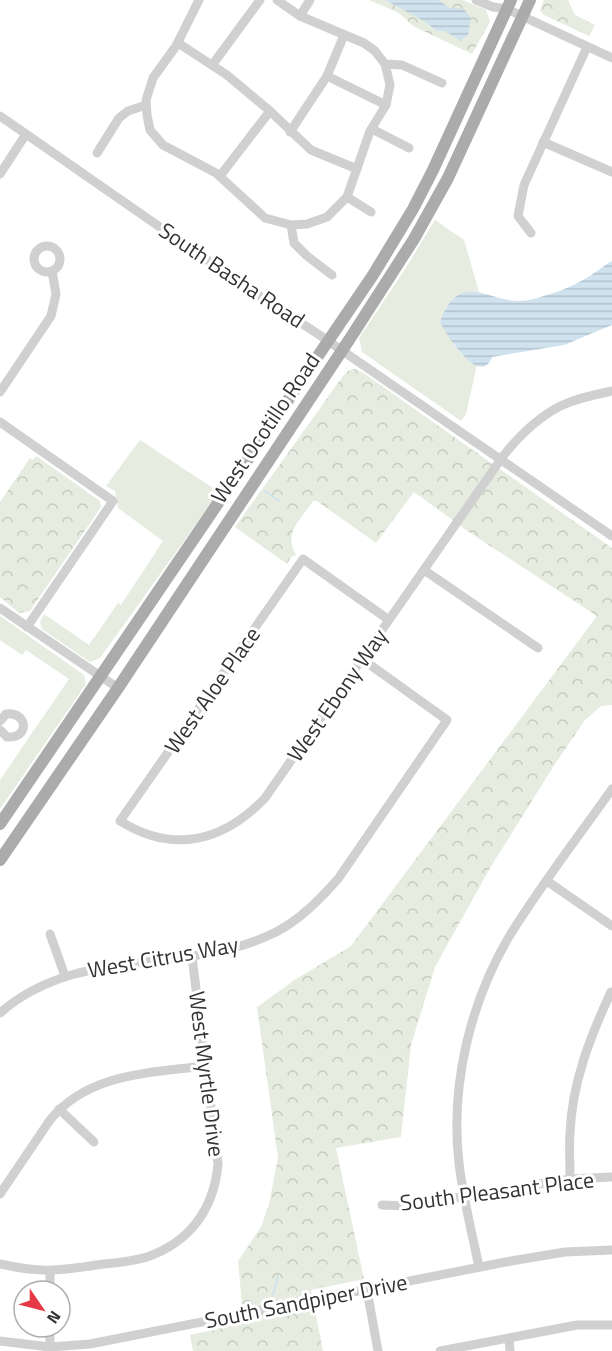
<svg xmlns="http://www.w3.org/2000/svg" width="612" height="1351" font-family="'Titillium Web',sans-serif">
<defs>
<pattern id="forest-crowns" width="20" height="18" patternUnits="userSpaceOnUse" patternTransform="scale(1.5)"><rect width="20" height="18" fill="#e6ecdf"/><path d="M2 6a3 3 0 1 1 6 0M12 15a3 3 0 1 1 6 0" fill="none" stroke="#c6cbc0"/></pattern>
<pattern id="water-rules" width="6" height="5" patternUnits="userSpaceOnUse" patternTransform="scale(1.5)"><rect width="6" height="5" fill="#cfe2ee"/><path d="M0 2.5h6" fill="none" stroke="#b2c2cd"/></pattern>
</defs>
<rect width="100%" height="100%" fill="#fff"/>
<g fill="#e6ecdf">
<path d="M435 220 464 240 479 292 468 291 453 344 462 355 477 365 466 414 461 421 362 352 359 338 404 271Z"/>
<path d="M140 440 219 492 100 658 90 662 42 629 40 622 44 614 89 645 118 603 121 605 163 541 118 508 115 491 106 486Z"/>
<path d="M0 616 84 675 86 684 0 809V780L69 679 26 650 22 655 0 640Z"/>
</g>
<g fill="url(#forest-crowns)">
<path d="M369 0H463L486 10 490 22 472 54 413 26 399 13Z"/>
<path d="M544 0H568L575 15 595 25 589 36 544 15 540 10Z"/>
<path d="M354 369 362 372 612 548V705L601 706 585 720 553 767 490 868 435 967 411 1045 401 1137 336 1148 364 1279 311 1290 323 1351H193L190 1335 226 1327 242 1304 238 1261 261 1227 269 1204 278 1158 257 1007 296 979 351 946 597 616 469 532 414 492 376 543 317 501H313C300 521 283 532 296 555L291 557 287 564 235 527 343 376 348 371Z"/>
<path d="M36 456 100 501 101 507 30 611 19 613 0 597V502L30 458 33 460Z"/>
</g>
<g fill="url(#water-rules)">
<path d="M385 0H439L449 8 464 9 471 18 468 35 461 41 445 31H437L424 21Z"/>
<path d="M612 261V325L564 345 492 357C480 389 445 333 440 322 462 264 491 308 529 300 546 296 565 290 581 281 592 276 601 267 612 261Z"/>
</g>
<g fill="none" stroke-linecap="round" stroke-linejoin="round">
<g stroke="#cfe2ee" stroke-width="2">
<path d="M265 491 279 501"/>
<path d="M273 1294 278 1276"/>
</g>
<g stroke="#d0d0d0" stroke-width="9">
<path d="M199 0 176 46 153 78 146 100 147 115 150 130 163 145 216 173 265 218 291 225 307 224 327 217 347 197 370 131 386 105 390 85 385 64 375 51 364 43 300 16 277 0"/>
<path d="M476 0 493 7 507 9 612 58"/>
<path d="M300 16 310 0"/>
<path d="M178 43 227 75 270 111 311 150 357 169"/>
<path d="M213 64 260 0"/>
<path d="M385 64 402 65 442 83"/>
<path d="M327 76 386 105"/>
<path d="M0 116 252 291 318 334 612 536"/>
<path d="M372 129 409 148"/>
<path d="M290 132 327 76 344 35"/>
<path d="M543 142 612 172"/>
<path d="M97 153 119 118 128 111 146 105"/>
<path d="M0 174 26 134"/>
<path d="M220 176 270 111"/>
<path d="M347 197 371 212"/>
<path d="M291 225 294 243 307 256 332 275"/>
<path d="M531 233 518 216 524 185 587 47"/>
<circle cx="47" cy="259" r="13"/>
<path d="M0 392 51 316 56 294 52 271"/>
<path d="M0 422 113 501 27 627"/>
<path d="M424 570 538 648"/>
<path d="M0 608 118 688"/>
<path d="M389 620 303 559 120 821C173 854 223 842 265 798 344 685 422 572 501 459 517 437 544 411 570 402 583 397 598 394 612 391"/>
<path d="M0 721 6 714C28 711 30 739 7 737L0 730"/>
<path d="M547 881 612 926"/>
<path d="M50 934 65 976"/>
<path d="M0 1013C80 943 187 977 276 932 301 919 320 899 338 879L447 720 362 659"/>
<path d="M59 1109 94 1142"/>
<path d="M570 1179C570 1163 569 1148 570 1133 572 1083 590 1037 611 992"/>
<path d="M0 1194 50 1120C88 1073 150 1073 205 1066"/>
<path d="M382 1205 407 1206 570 1179 612 1177"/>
<path d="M0 1264C39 1273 58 1271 96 1265 113 1263 131 1262 147 1257 190 1242 214 1209 218 1164L192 957"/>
<path d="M479 1267C472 1233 463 1198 459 1163 450 1086 470 1002 510 935 541 885 578 837 612 789"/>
<path d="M50 1272V1291"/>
<path d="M367 1290 378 1351"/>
<path d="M509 1338 510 1351"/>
<path d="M0 1341 50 1347 90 1344 511 1261 565 1252 612 1250"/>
<path d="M50 1351V1327"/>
<path d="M440 1351 577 1325H612"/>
</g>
<g stroke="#ababab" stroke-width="12">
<path d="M0 824 373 275 413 209 433 170 511 0"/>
<path d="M0 860 118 688 351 337 414 239 448 178 530 0"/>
</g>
</g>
<g text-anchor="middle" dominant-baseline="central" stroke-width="6" stroke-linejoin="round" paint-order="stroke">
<g font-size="22" fill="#333" stroke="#fff">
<text transform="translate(232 275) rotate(34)">South Basha Road</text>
<text transform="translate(265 428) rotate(-56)">West Ocotillo Road</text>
<text transform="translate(212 690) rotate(-55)">West Aloe Place</text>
<text transform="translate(337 695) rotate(-55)">West Ebony Way</text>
<text transform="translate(163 957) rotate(-10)">West Citrus Way</text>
<text transform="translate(207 1074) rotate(83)">West Myrtle Drive</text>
<text transform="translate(497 1191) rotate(-7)">South Pleasant Place</text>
<text transform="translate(306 1301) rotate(-11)">South Sandpiper Drive</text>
</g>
</g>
<g transform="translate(42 1309) rotate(125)"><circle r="28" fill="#ffffff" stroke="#adadad" stroke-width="1.5"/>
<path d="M0-4.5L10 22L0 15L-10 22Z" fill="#e63946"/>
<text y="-9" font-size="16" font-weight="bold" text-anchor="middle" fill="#333333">N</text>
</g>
</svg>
